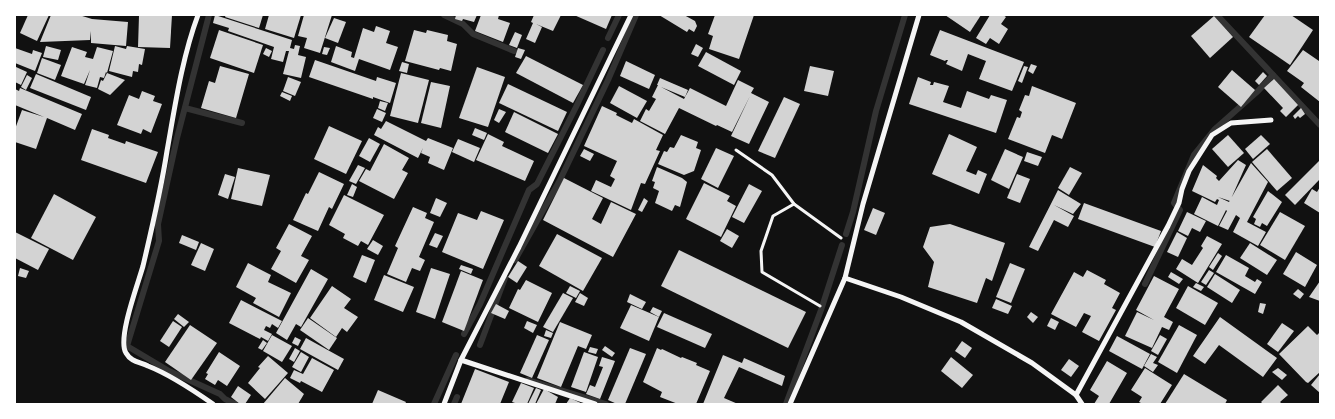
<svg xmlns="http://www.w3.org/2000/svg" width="1335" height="419" font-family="Bitter,serif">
<rect width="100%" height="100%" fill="#111"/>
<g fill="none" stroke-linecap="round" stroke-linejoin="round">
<g stroke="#333" stroke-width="6">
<path d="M209 15 177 138 158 224 159 241 127 346 169 371 220 394 225 399 235 404"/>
<path d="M444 15 463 24 473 34 514 51"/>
<path d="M1217 15 1320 125"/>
<path d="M608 38 619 15"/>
<path d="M185 108 242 123"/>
<path d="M846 234 853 212 876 111 905 15"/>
<path d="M515 260 559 182 608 80 636 15"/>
<path d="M1145 284 1180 210 1174 203 1194 155 1215 129 1258 91 1273 75"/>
<path d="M464 334 480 304 529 190 537 184 576 107 603 50"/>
<path d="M480 345 505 278"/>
<path d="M528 380 606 404"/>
<path d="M434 404 456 355"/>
<path d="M454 404 457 397"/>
<path d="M786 404 821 310 842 245"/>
</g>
</g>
<g fill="#d3d3d3">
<path d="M28 15H49L37 41 20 33Z"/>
<path d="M51 15H79L92 19 128 22 126 46 91 43V31L90 40 40 42Z"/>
<path d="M139 15H172L170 48 138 47Z"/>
<path d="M215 15 292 40 290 48 294 49 295 45 300 46 298 55 306 57 301 78 283 74 289 51H286L283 62 271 59 274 47 228 31 229 28 213 23Z"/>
<path d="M226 15H263L259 28 225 17Z"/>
<path d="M269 15H301L294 38 265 29Z"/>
<path d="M304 15H332L320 53 304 48 307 38 298 36Z"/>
<path d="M456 15H477L474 22 463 19 462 21 455 19Z"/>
<path d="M481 15H499L498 19 510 23 503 42 475 31Z"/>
<path d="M534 15H561L553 31 536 24 542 27 535 43 526 39 533 23 531 22Z"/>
<path d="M574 15H612L606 29Z"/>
<path d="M659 15H684L695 21 697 26 694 32 689 29 687 32Z"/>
<path d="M715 15H754L739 59 709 49 713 36 708 34Z"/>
<path d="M945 15H981L970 32Z"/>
<path d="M990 15H1003L1006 17 1001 24 1008 29 999 44 990 38 986 44 976 38Z"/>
<path d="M1265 15H1291L1313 30 1290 65 1249 37Z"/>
<path d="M1214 16 1233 37 1210 58 1191 36Z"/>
<path d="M334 18 346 22 338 43 325 38Z"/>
<path d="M376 26 390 31 386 43 398 47 390 70 359 59 355 71 331 62 336 46 352 52 351 57 354 58 363 28 374 32Z"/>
<path d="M219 30 263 45 254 73 210 58Z"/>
<path d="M414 30 426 33 427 30 448 35 447 41 457 44 451 71 440 68 439 70 405 61Z"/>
<path d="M940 30 1024 62 1012 91 979 79 986 61 968 54 962 71 946 64 948 60H946L945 61 930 55Z"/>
<path d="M515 32 522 35 517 48 509 45Z"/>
<path d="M696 44 703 48 698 57 691 54Z"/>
<path d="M46 46 61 50 58 60 43 57Z"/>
<path d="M115 46 126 49 127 46 145 49 142 65 139 64 138 72 133 71 132 77 109 71Z"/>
<path d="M72 47 87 52 85 57 93 59 97 47 113 51 107 73 106 72 104 78 100 77 97 88 85 85 90 70 84 84 61 76Z"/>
<path d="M324 47 330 48 327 55 322 54Z"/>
<path d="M15 48 32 54 33 50 42 53 35 71 15 63Z"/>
<path d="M266 48 272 51 269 57 263 54Z"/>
<path d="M518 48 525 50 521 59 515 57Z"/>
<path d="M1303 50 1319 61 1320 60V102L1301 87 1304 83 1287 71Z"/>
<path d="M706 52 741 71 734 85 698 66Z"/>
<path d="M526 56 583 85 573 103 516 73Z"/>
<path d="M42 58 61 65 55 80 37 73Z"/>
<path d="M315 60 376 81 377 77 396 83 390 103 373 97V99L309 77Z"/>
<path d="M626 61 655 75 649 89 620 76Z"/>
<path d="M402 62 409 64 407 73 399 71Z"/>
<path d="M1031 64 1037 66 1033 74 1028 71Z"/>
<path d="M220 66 249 74 236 118 201 108 209 81 215 83Z"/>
<path d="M810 66 834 71 828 96 804 91Z"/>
<path d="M1024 66 1028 67 1022 83 1018 81Z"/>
<path d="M16 67 27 72 21 85 15 82Z"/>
<path d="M477 67 505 77 488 127 459 118Z"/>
<path d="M1232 70 1255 90 1241 107 1218 87Z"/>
<path d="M1263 72 1267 76 1259 85 1255 81Z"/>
<path d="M107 73 125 80 110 95 98 89 101 80 103 81Z"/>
<path d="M401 73 429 80 418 123 390 116Z"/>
<path d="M36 74 91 97 86 110 30 88Z"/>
<path d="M27 75 32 78 26 90 21 87Z"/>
<path d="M288 77 301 82 295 96 283 91Z"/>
<path d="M918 77 931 82 930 85H933L934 82 949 86 943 102 961 108 967 91 989 99 991 95 1007 100 996 133 909 104Z"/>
<path d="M660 78 688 90 685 97 661 87 684 99 690 88 726 106 738 80 754 88 751 93 769 102 749 144 731 136 750 96 732 132 717 125 716 126 679 108 665 134 640 121 646 109 649 111 656 99 652 97 658 85H657Z"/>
<path d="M1274 79 1298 105 1286 117 1280 111 1283 108 1264 88Z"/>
<path d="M431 82 450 86 441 128 421 123Z"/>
<path d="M508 84 567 112 558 131 499 103Z"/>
<path d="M619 86 647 101 637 118 610 103Z"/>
<path d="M1032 86 1076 103 1062 139 1052 135 1045 153 1008 139 1017 117 1020 118 1022 112 1019 110 1025 95 1029 96Z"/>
<path d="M20 88 82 114 75 130 47 118 36 149 15 142V129L22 110 44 117 15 105V89L19 91Z"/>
<path d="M142 91 155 96 153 101 162 104 151 133 143 129 141 134 117 125 129 95 139 99Z"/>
<path d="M282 92 292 96 290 101 280 96Z"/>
<path d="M784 97 800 104 775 158 758 151Z"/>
<path d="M380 101 388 103 385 111 378 108Z"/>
<path d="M602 106 617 113 616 115 632 123 634 119 663 135 656 150 660 151 645 184 641 183 631 210 591 191 596 180 611 187 615 179 610 176 617 161 584 146Z"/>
<path d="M1301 108 1305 114 1300 118 1298 116 1295 119 1293 116Z"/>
<path d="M377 109 386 113 382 122 373 118Z"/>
<path d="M499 109 506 112 499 123 494 120Z"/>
<path d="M514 112 558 134 548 153 505 132Z"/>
<path d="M386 121 426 141 428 138 453 148 444 170 428 163 430 157 421 153 423 148 418 158 374 135 378 127 381 129Z"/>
<path d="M329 126 362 141 346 174 314 159Z"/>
<path d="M475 128 487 133 484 140 472 135Z"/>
<path d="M92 129 109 135 108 138 125 144 126 141 158 152 146 183 81 160Z"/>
<path d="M488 134 504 142 502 146 534 161 525 181 476 160Z"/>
<path d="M949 134 977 147 966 171 976 175 978 170 987 174 979 194 932 174Z"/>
<path d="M681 135 698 142 696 148 701 150 694 171 684 175 658 164 664 151 667 152 670 147 674 148Z"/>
<path d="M1228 135 1244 153 1228 167 1212 149Z"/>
<path d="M1261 135 1270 144 1253 159 1245 149Z"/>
<path d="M369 138 380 144 370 162 359 156Z"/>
<path d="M458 139 480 148 474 162 452 152Z"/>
<path d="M384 144 409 158 402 170 408 173 394 199 359 181 366 169 370 171Z"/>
<path d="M716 148 734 156 718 188 701 179Z"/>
<path d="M584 149 594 154 590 161 580 156Z"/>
<path d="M1005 149 1023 157 1009 189 991 180Z"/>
<path d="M1267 149 1292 178 1277 191 1252 162Z"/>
<path d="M1027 152 1042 157 1038 166 1024 161Z"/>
<path d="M1238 160 1246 165 1230 201 1218 197 1229 202 1251 163 1268 182 1247 222 1266 232 1258 246 1233 232 1240 218 1236 215 1228 230 1219 226 1227 211 1226 210 1218 226 1194 214 1202 197 1217 205 1219 200 1217 199 1215 202 1192 191 1203 165 1217 176 1216 178 1219 181Z"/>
<path d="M1319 161 1320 179 1295 205 1285 195Z"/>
<path d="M358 165 365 168 356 184 349 181Z"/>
<path d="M657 167 682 178 687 182 680 207 675 205 672 211 655 203 659 191 653 188 655 182 652 181Z"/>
<path d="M1070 167 1082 173 1069 195 1058 188Z"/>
<path d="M238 168 270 175 262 206 231 199Z"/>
<path d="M319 172 344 184 332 209 329 207 318 231 293 220 306 193 308 194Z"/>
<path d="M225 174 235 177 228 199 218 195Z"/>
<path d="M1017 174 1030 179 1020 203 1007 198Z"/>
<path d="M564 178 603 198 592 219 601 224 611 202 636 214 613 257 543 220Z"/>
<path d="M704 183 730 196 727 201 736 206 721 237 686 219Z"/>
<path d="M352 184 357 187 353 197 347 195Z"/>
<path d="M749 184 762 191 744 223 732 217Z"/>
<path d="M1320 187V213L1304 203 1312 189 1317 192Z"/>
<path d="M1058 190 1081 204 1073 214 1054 205 1074 216 1068 227 1054 220 1038 251 1029 247Z"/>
<path d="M1268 191 1282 202 1267 226 1262 223 1260 227 1254 224 1256 219 1253 217Z"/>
<path d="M54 194 96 217 73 260 31 238Z"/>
<path d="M344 195 384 215 368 245 361 241 358 246 343 238 345 234 329 225Z"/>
<path d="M436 198 447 203 440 217 430 213Z"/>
<path d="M644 198 648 201 642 212 638 210Z"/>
<path d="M1084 203 1161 231 1155 247 1078 219Z"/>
<path d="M413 207 427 213 425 218 434 222 419 257 425 260 420 271 412 268 406 282 387 274 398 248 395 246Z"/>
<path d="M873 208 885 213 876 235 864 230Z"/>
<path d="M481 211 504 220 483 269 442 252 458 213 477 220Z"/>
<path d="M1187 212 1206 221 1200 232 1192 228 1188 236 1178 231Z"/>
<path d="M1280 212 1305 226 1285 260 1260 245Z"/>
<path d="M289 224 312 236 301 256 309 260 296 283 271 269 281 251 276 248Z"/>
<path d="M950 224 1005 243 992 281 986 278 977 303 928 287 934 262 923 247 930 227Z"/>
<path d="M727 229 739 236 732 248 720 241Z"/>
<path d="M15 232 49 249 38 270 15 258Z"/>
<path d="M1177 232 1187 238 1178 257 1167 252Z"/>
<path d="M435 233 443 236 437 248 429 245Z"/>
<path d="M557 234 602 258 583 291 539 266Z"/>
<path d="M182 235 199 242 196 250 179 243Z"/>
<path d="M1207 236 1222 244 1198 283 1176 269 1182 259 1192 265 1203 248 1201 246Z"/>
<path d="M373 240 383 246 378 255 367 249Z"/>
<path d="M201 243 214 249 205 271 191 265Z"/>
<path d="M1250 243 1277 260 1267 275 1240 258Z"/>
<path d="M679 250 806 312 788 348 661 286Z"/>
<path d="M1296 252 1317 265 1305 287 1283 274Z"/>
<path d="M1218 253 1222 256 1213 270 1209 267Z"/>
<path d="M362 255 375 260 366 283 353 277Z"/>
<path d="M1226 255 1249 268 1245 276 1255 282 1257 279 1262 282 1255 294 1216 272Z"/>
<path d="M518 261 527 267 517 283 508 277Z"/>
<path d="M248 263 271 275 268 282 291 293 279 317 253 303 256 298 236 287Z"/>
<path d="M1010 263 1025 269 1011 303 996 297Z"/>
<path d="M461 265 473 269 471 274 459 269Z"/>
<path d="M20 268 29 271 26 278 18 276Z"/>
<path d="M431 268 450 274 435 319 416 312Z"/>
<path d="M311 269 328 279 301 327 296 324 287 340 276 333Z"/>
<path d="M1087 270 1106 280 1104 284 1120 293 1112 308 1116 310 1099 341 1082 332 1091 316 1084 313 1076 327 1051 314 1074 272 1083 277Z"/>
<path d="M1209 270 1214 273 1206 285 1201 282Z"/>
<path d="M461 271 483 280 464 331 442 322Z"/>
<path d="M1171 272 1183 279 1179 284 1168 277Z"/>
<path d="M1215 274 1240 290 1232 303 1207 287Z"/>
<path d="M384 275 414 287 403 312 374 300Z"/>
<path d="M1154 276 1179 289 1164 317 1173 322 1169 330 1162 327 1152 348 1125 336 1137 312 1154 320 1136 310Z"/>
<path d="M526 280 552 293 538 322 509 308 518 289 520 290Z"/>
<path d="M1320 281V301L1309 297Z"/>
<path d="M1196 283 1204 287 1201 291 1193 287Z"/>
<path d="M332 286 351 299 344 308 358 317 347 332 342 328 336 337 310 318Z"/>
<path d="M570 286 580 291 576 298 566 293Z"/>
<path d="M1188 286 1218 303 1205 325 1176 308Z"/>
<path d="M1298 289 1304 294 1300 299 1293 294Z"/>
<path d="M563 293 573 298 553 332 543 327Z"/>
<path d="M580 293 588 298 584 306 575 302Z"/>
<path d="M630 294 646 302 642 309 627 302Z"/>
<path d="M996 299 1012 306 1008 314 992 308Z"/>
<path d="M241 300 282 321 278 328 272 324 270 328 266 326 264 330 272 334 268 341 261 337 260 339 229 323Z"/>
<path d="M1260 303 1266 304 1263 314 1258 312Z"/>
<path d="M496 304 509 311 505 319 491 313Z"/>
<path d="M631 305 659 317 649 341 620 328Z"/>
<path d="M653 307 662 311 659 317 650 312Z"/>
<path d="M1031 312 1038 317 1033 323 1027 317Z"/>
<path d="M664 313 712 334 705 348 657 327Z"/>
<path d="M178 314 189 322 184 327 174 319Z"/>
<path d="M1220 317 1277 358 1263 377 1219 345 1205 364 1193 356Z"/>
<path d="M308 318 337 338 329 350 300 330Z"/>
<path d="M1051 318 1059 322 1055 330 1047 326Z"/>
<path d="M173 321 182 327 169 347 160 341Z"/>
<path d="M527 321 537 325 533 333 524 328Z"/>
<path d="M560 322 592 335 586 349 578 346 561 387 537 378 555 334 557 335 555 334Z"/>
<path d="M1282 323 1294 331 1278 352 1267 344Z"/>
<path d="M190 325 217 343 191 380 165 362Z"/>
<path d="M1179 325 1197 335 1177 373 1158 362Z"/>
<path d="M1308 326 1317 335 1320 332V372L1308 383 1306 382 1279 354Z"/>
<path d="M546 330 553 333 551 338 544 336Z"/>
<path d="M272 335 292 346 282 362 263 351Z"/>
<path d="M537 335 549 340 532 378 520 373Z"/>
<path d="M1160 335 1167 339 1158 355 1151 351Z"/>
<path d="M1117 336 1150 354 1142 369 1109 351Z"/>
<path d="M295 337 301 340 298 346 292 343Z"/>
<path d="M306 338 344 359 338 370 300 349Z"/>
<path d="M263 340 267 343 262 350 258 348Z"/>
<path d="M962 341 972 348 965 358 955 351Z"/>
<path d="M605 346 615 353 612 357 602 350Z"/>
<path d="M590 347 598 349 596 354 588 352Z"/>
<path d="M295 348 300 351 294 362 289 359Z"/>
<path d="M630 348 646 354 625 404H617L608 400Z"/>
<path d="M657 348 661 350 662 349 681 358 682 357 697 363 696 365 710 371 696 404H678L660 397 662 392 643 382Z"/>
<path d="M219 352 240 366 227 386 218 380 215 385 205 379 208 374 206 373Z"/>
<path d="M301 352 309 357 301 372 292 367Z"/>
<path d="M584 352 598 357 586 392 571 387Z"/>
<path d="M1151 354 1157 357 1153 363 1158 365 1153 372 1144 366Z"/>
<path d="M723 355 742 363 744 358 785 376 782 386 739 367 724 398 738 404H703Z"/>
<path d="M268 356 288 373 265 399 248 383 260 368 258 367Z"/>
<path d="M602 357 615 361 600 399 586 394 590 385 595 387 603 367 599 366Z"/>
<path d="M951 357 973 375 962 388 941 371Z"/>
<path d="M312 358 334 370 322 392 301 381 300 383 290 378 294 370 303 374Z"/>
<path d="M1069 359 1079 366 1071 377 1061 370Z"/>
<path d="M1107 361 1127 373 1109 404H1094L1099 396 1090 390Z"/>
<path d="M1145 368 1172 385 1160 404H1143L1139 402 1142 397 1131 390Z"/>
<path d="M1278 368 1287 375 1282 380 1272 372Z"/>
<path d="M475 369 509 382 500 404H461Z"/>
<path d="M1184 374 1227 400 1225 404H1165Z"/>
<path d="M1320 374V393L1311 385Z"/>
<path d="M285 378 304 394 298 404H263Z"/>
<path d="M521 383 534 388 527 404H518L512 402Z"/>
<path d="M1278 385 1288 395 1280 402 1282 404H1263L1261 402Z"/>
<path d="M238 386 251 395 245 404H240L231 397Z"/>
<path d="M536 388 541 390 535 404H528Z"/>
<path d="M544 389 558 397 555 404H536Z"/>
<path d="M378 390 406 402 405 404H372Z"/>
<path d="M570 398 583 404H566Z"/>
</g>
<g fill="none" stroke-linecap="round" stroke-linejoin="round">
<g stroke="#f5f5f5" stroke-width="3">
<path d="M736 150 772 175 794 204 841 238"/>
<path d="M794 204 773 216 761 251 762 272 820 306"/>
</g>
<g stroke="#f5f5f5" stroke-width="5">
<path d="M198 15C182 58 175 106 167 151 161 190 152 228 143 266 138 284 117 339 126 353 131 362 140 362 148 366 171 375 193 390 213 404"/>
<path d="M845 278 901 297 961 322 1032 363 1076 395 1082 404"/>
<path d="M461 360 595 404"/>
<path d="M1076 395 1168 226 1179 203 1182 189 1189 171 1212 135 1231 123 1271 120"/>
<path d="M444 404 461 360 519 247 631 15"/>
<path d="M790 404 845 278 863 204 919 15"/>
</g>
</g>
<rect width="1335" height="419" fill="none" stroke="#ffffff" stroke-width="32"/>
</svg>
